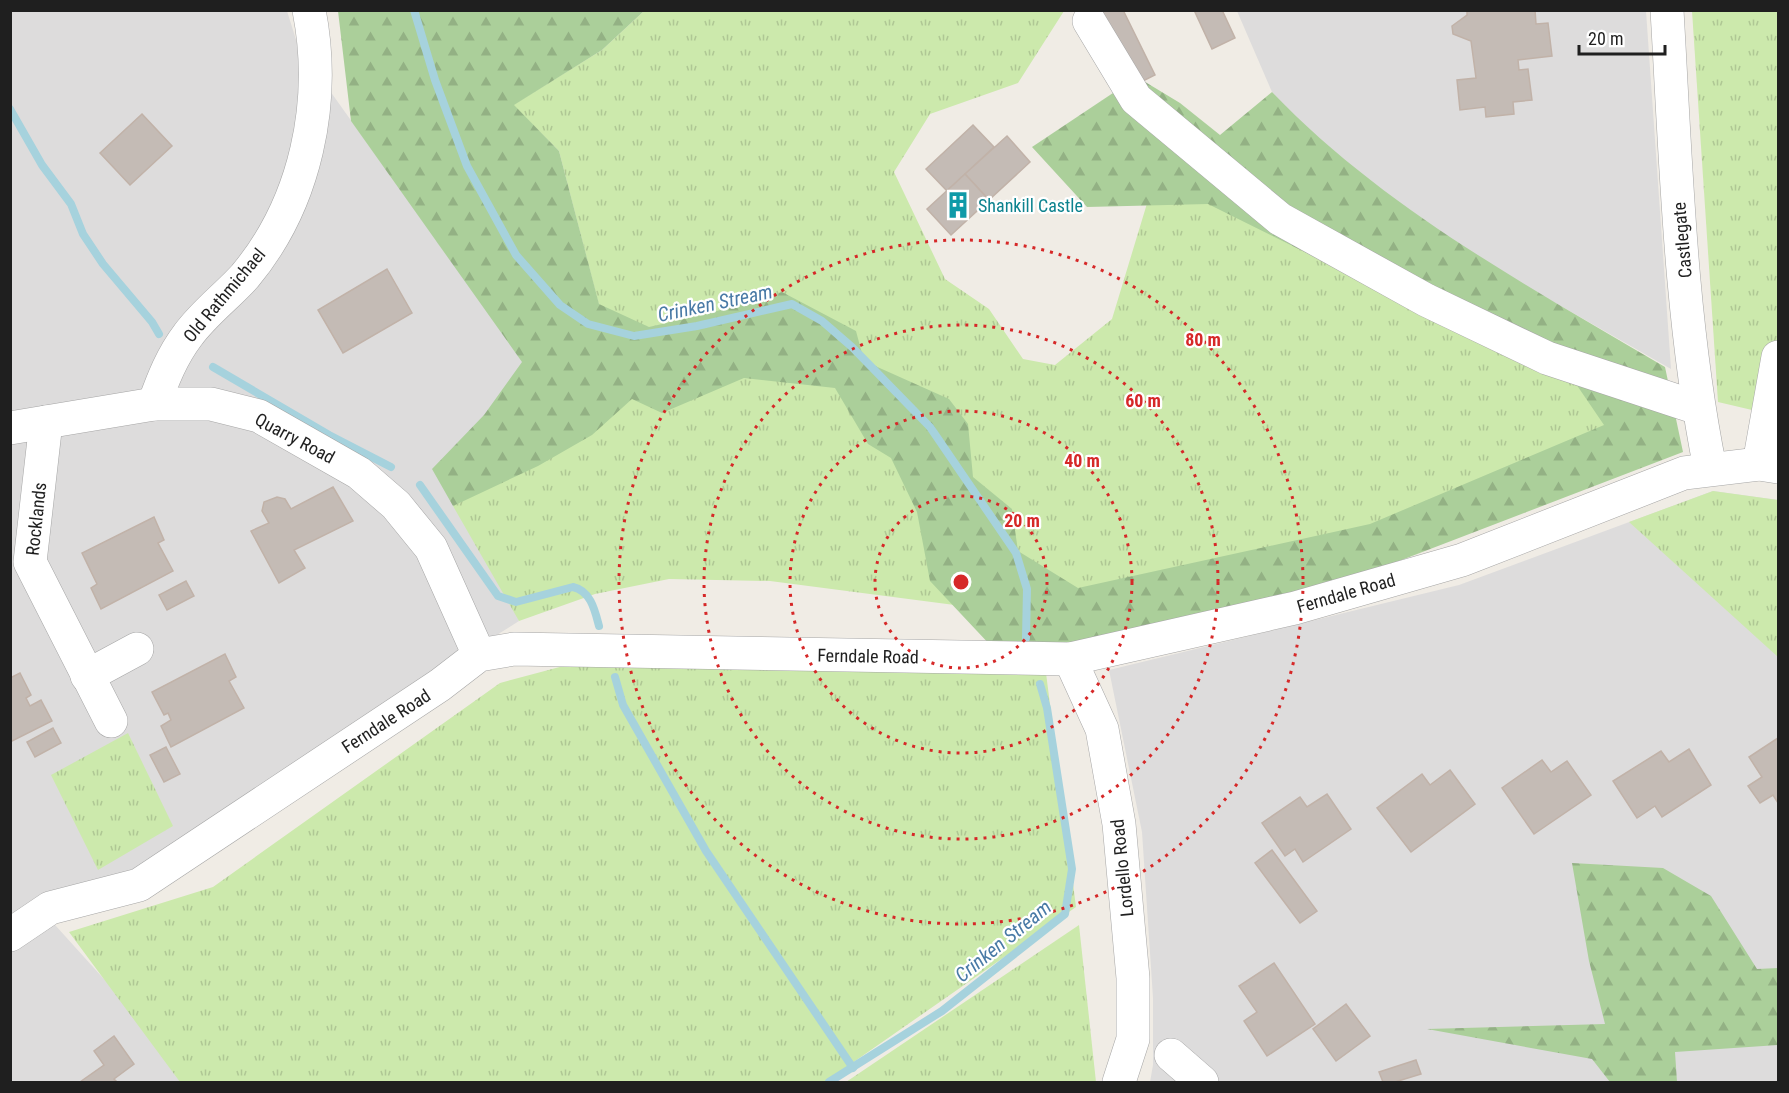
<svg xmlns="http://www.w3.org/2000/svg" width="1789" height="1093" font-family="'Roboto Condensed',sans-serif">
<defs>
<pattern id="grass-tufts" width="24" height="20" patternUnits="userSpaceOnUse" patternTransform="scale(1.5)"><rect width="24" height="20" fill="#cce9ac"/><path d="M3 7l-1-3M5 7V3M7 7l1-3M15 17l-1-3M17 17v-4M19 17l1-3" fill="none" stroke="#afc794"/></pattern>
<pattern id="forest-firs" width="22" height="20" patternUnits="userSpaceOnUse" patternTransform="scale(1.5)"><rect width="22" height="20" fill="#abcf9a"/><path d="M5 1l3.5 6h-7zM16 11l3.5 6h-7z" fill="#93b184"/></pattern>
</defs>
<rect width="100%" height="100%" fill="#f0ece5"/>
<g fill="#dddcdc">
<path d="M10 11H287L298 46 523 362 466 494 519 621 372 713 129 880 37 905 197 1082H11Z"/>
<path d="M1237 11H1646L1671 369 1489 265 1395 204 1296 120 1272 92Z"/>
<path d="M1713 491 1778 500V1082H1150L1153 1065V998L1142 832 1109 670 1459 585Z"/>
</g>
<g fill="url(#grass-tufts)">
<path d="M644 11H1064L1018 83 930 114 894 172 945 279 989 309 1023 359 1055 365 1112 319 1152 187 1325 221 1677 447 1071 620 770 581 669 579 595 594 519 621 453 506 615 367 559 151 513 105 602 50Z"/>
<path d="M1692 11H1778V343L1752 410 1718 402Z"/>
<path d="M1713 491 1778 500V657L1629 522Z"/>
<path d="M571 664 1046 673 1076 907 825 1082H180L69 932 213 887 500 683Z"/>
<path d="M128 733 173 826 98 870 51 775Z"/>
<path d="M1079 925 1096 1082H846Z"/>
</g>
<g fill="url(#forest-firs)">
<path d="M338 11H644L602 50 514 105 559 151 599 304 649 327 710 313 782 292 856 331 864 361 949 399 968 424 973 477 1012 509 1018 551 1078 588 1370 524 1604 425 1574 381 1381 290 1208 204 1087 207 1032 147 1137 77 1180 103 1220 135 1272 92C1383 208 1528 286 1665 367L1683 452 1339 584 1082 643 992 647 930 581 917 512 891 458 868 444 835 388 744 378 662 413 632 399 592 435 538 466 453 506 432 469 484 415 522 362 351 121Z"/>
<path d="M1572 863 1663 868 1711 896 1757 969 1778 968V1045L1675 1052 1677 1082H1610L1592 1059 1427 1029 1605 1024 1589 961Z"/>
</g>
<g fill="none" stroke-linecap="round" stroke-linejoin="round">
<g stroke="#a6d2dd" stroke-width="8">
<path d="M414 10 435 80 467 166 516 255 560 305 588 324 634 336 697 326 792 304 822 321 852 347 930 427 1016 553 1027 589 1026 638"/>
<path d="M10 109 42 165 71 204 83 234 103 264 152 322 159 334"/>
<path d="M213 367 329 435 391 467"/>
<path d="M420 485 498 596 516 602 573 587C591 591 595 611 599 626"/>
<path d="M615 677 623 705 706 851 853 1068"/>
<path d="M829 1082 942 1011 1065 914 1072 869 1047 708 1040 684"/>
</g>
</g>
<g fill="#c4bbb5" stroke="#c1b2a8" stroke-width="1.5">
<path d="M1093 10H1123L1155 75 1131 87Z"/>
<path d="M1194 10H1222L1235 38 1212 49Z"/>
<path d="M1467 10H1535L1536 24 1548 23 1552 56 1518 60 1519 70 1528 69 1532 100 1513 102 1514 114 1486 117 1485 107 1460 110 1457 80 1476 78 1471 41 1453 34 1452 26 1467 15Z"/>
<path d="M142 114 172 146 130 185 100 153Z"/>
<path d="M973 125 994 147 947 191 926 169Z"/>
<path d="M1007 136 1030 162 989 200 965 174Z"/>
<path d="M965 174 989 200 951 235 927 209Z"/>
<path d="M387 269 412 313 343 353 318 310Z"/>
<path d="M333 487 353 521 294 550 305 568 279 583 251 531 269 523 262 511 264 502 277 497 285 499 291 509Z"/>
<path d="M154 517 164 540 158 543 173 571 101 609 91 588 97 584 82 553Z"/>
<path d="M186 581 194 596 167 610 159 595Z"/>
<path d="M225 654 236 677 229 681 244 708 171 747 161 726 171 720 168 713 164 715 152 692Z"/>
<path d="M20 673 31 695 26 698 30 706 41 700 52 721 10 742V678Z"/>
<path d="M53 728 61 743 35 757 27 742Z"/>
<path d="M1778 738V803L1773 795 1760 803 1748 786 1762 777 1749 757Z"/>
<path d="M166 747 180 774 164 782 150 755Z"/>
<path d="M1689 749 1711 785 1662 817 1655 806 1637 818 1613 781 1661 751 1669 762Z"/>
<path d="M1542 760 1551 772 1567 761 1591 795 1534 834 1502 788Z"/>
<path d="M1450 770 1475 804 1411 852 1377 808 1422 774 1430 785Z"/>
<path d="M1327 794 1351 829 1303 862 1295 849 1285 856 1262 823 1300 797 1307 807Z"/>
<path d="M1272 850 1317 911 1300 923 1255 863Z"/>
<path d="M1274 963 1315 1024 1267 1056 1244 1021 1257 1012 1239 986Z"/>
<path d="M1346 1004 1370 1036 1336 1061 1313 1029Z"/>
<path d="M114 1036 134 1064 114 1079 117 1082H80L104 1065 94 1051Z"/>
<path d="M1416 1060 1421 1074 1395 1082H1383L1379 1072Z"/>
</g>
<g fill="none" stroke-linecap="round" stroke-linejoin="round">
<defs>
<g id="minor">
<path d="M1667 10C1676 163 1680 319 1710 468"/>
<path d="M1089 21 1136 99 1280 219 1426 300 1547 358 1698 408"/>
<path d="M154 404C163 379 172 356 188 335 204 313 227 296 245 276 306 203 327 102 309 10"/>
<path d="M46 422 30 562 111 721"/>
<path d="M10 428 154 404H211L259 416 359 473 396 505 431 548 479 655"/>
<path d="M1759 464 1778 357"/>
<path d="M1070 659 1102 729 1119 824 1133 978V1039L1119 1082"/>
<path d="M87 676 137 649"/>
<path d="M10 935 50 908 139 885 440 685 479 655 514 649 1070 659 1295 608 1462 560 1684 473 1759 464 1778 467"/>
<path d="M1171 1055 1202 1082"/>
</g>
</defs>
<use href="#minor" stroke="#a6a6a6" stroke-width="34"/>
<use href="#minor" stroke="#fff" stroke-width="33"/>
</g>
<g fill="none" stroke="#d62828" stroke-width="3" stroke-dasharray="3 6">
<circle cx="961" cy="582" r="86"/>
<circle cx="961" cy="582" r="171"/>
<circle cx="961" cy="582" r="257"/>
<circle cx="961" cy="582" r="342"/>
</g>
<defs>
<symbol id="building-bare" viewBox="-9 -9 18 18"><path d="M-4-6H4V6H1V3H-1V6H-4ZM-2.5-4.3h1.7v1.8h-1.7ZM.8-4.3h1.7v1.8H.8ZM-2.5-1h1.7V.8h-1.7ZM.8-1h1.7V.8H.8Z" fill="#0f9aa8" stroke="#fff" stroke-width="2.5" paint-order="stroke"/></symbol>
</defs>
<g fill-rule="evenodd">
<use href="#building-bare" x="939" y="186" width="38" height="38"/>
</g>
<g text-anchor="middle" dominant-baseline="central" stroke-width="4.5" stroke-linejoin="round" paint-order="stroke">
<g font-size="18" fill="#0d838f" stroke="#fff" text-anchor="start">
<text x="978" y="205">Shankill Castle</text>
</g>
<g font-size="18" fill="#1f1f1f" stroke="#fff">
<text transform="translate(1682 240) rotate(-95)">Castlegate</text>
<text transform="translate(224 295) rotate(-50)">Old Rathmichael</text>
<text transform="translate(295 438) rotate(28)">Quarry Road</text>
<text transform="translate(36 519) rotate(-84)">Rocklands</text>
<text transform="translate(1346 593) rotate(-16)">Ferndale Road</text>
<text transform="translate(868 656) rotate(1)">Ferndale Road</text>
<text transform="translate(386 721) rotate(-33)">Ferndale Road</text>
<text transform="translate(1122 868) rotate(-96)">Lordello Road</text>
</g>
<g font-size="20" font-style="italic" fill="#497aa6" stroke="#fff">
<text transform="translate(715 303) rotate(-12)">Crinken Stream</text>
<text transform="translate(1003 941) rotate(-39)">Crinken Stream</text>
</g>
</g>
<circle cx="961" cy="582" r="9" fill="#d62828" stroke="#fff" stroke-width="3"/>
<g font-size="18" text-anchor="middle" font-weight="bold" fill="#d62828" stroke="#fff" stroke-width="4.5" stroke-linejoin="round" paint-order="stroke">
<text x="1203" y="346">80 m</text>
<text x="1143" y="407">60 m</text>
<text x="1082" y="467">40 m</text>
<text x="1022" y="527">20 m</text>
</g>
<rect width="1789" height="1093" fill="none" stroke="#1f1f1f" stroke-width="24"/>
<path d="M1579 45v9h86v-9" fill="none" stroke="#1f1f1f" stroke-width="3"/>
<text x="1588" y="45" font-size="18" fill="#1f1f1f" stroke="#ffffff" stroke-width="4.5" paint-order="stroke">20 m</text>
</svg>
